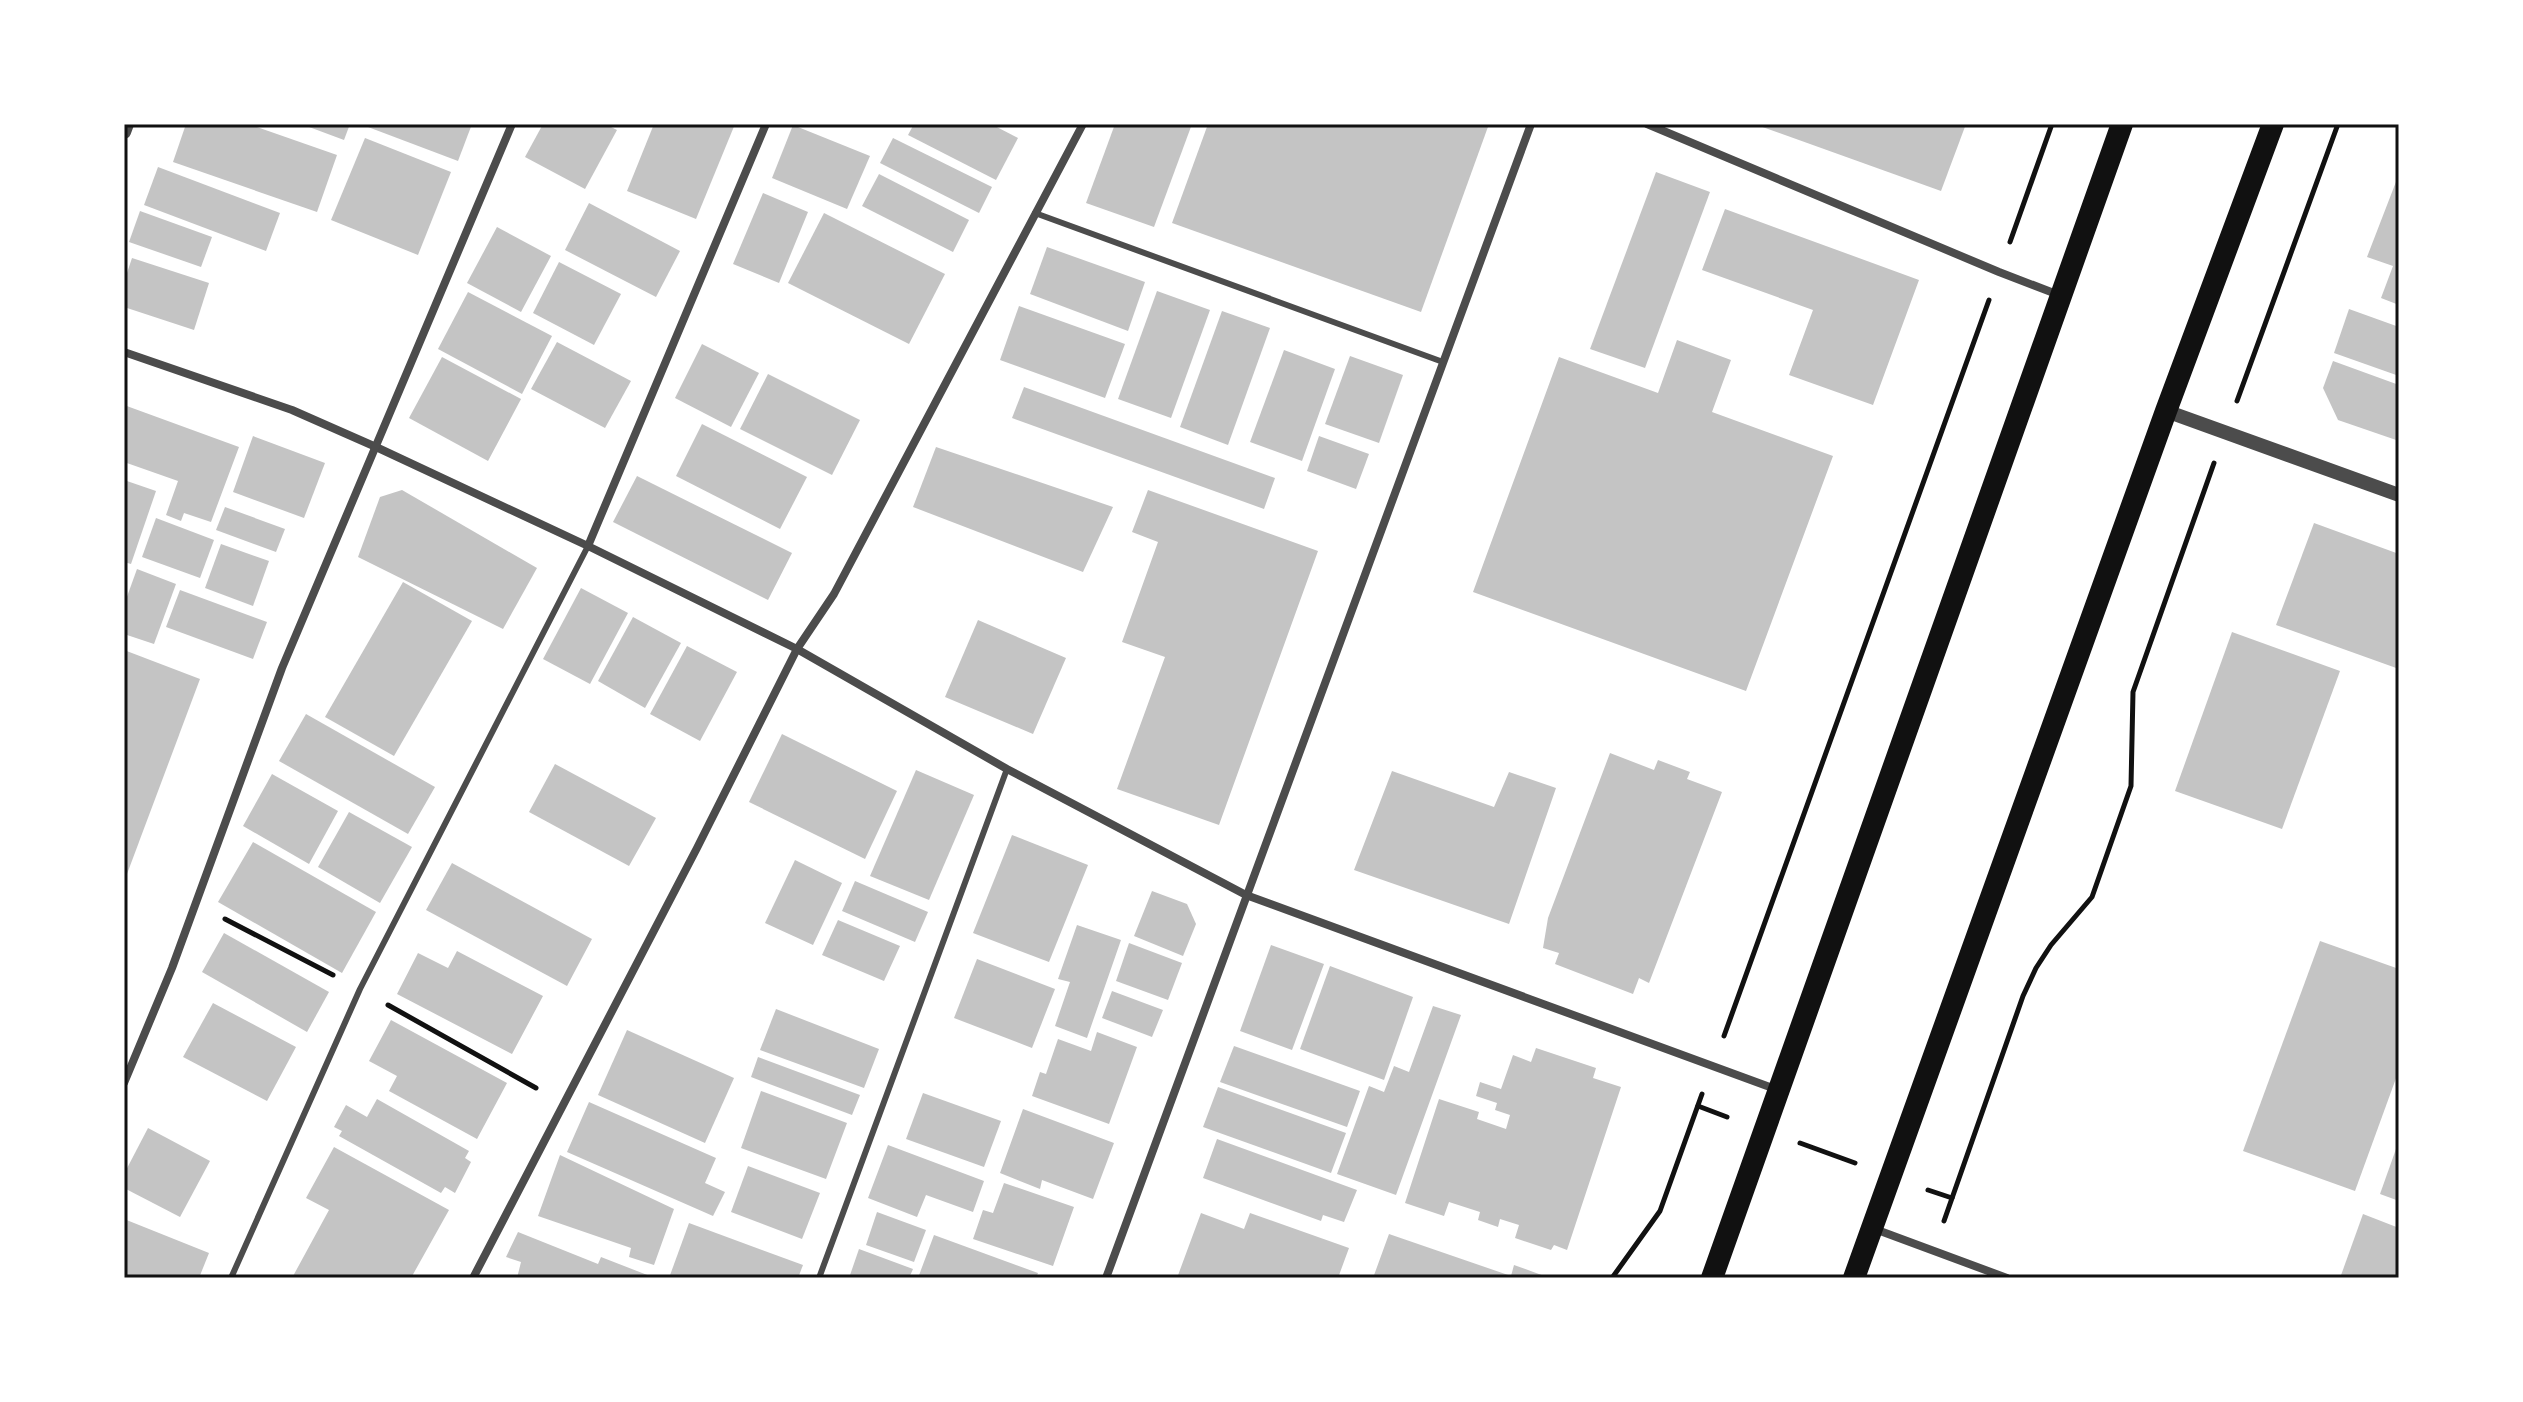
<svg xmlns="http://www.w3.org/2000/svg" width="2523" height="1402" font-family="Raleway,sans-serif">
<rect width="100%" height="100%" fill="#fff"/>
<g fill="#c4c4c4">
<path d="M186 124H248L337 155 317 212 173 162Z"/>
<path d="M301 124H350L344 140Z"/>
<path d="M360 124H472L458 161Z"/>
<path d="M543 124H605L617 130 585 189 525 157Z"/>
<path d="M654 124H735L696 219 627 191Z"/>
<path d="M914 124H991L1018 138 996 180 908 135Z"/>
<path d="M1115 124H1192L1154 227 1086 203Z"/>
<path d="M1208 124H1489L1421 312 1172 223Z"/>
<path d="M1754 124H1966L1941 191Z"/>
<path d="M793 125 870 156 847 209 772 178Z"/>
<path d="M365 138 451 172 418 255 331 220Z"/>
<path d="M893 138 992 187 979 213 880 163Z"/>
<path d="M158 167 280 213 266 251 144 205Z"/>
<path d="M1656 172 1710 192 1645 368 1590 349Z"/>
<path d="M879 174 969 220 953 252 862 206Z"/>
<path d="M2399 174V305L2381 298 2393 266 2367 257Z"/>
<path d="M763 193 808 212 779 283 733 264Z"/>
<path d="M589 203 680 251 656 297 565 250Z"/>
<path d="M1725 209 1919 280 1873 405 1789 375 1813 310 1702 270Z"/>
<path d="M140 211 212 237 201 267 129 242Z"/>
<path d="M824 213 945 274 909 344 788 283Z"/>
<path d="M497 227 551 256 521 312 467 283Z"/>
<path d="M1047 247 1145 282 1128 331 1030 294Z"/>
<path d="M132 258 209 283 194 330 124 307V282Z"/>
<path d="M559 262 621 294 594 345 533 313Z"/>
<path d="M1157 291 1210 310 1171 418 1118 399Z"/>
<path d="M468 292 552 336 522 394 438 349Z"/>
<path d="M1019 306 1125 344 1105 398 1000 360Z"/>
<path d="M2349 309 2399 327V376L2334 353Z"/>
<path d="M1222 311 1270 328 1228 445 1180 427Z"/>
<path d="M1677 340 1731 360 1712 412 1833 456 1746 691 1473 592 1559 357 1658 393Z"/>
<path d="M557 342 631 381 605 428 531 389Z"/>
<path d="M702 344 759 373 731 427 675 398Z"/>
<path d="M1284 350 1335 369 1302 461 1250 442Z"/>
<path d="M1350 356 1403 375 1379 443 1325 424Z"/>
<path d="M442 357 521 399 488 461 409 418Z"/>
<path d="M2333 361 2399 385V441L2338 420 2323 388Z"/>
<path d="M768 374 860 420 832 475 740 429Z"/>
<path d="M1024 387 1275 478 1264 509 1012 418Z"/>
<path d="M124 405 239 447 211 522 184 513 181 521 166 515 178 481 124 462Z"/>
<path d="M702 424 807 477 780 529 676 476Z"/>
<path d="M253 436 325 463 304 518 233 492Z"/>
<path d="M1319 436 1369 454 1356 489 1307 471Z"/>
<path d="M936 447 1113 507 1083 572 913 507Z"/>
<path d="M637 476 792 553 768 600 613 522Z"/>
<path d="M124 480 156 491 131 564 124 562Z"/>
<path d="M402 490 537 568 503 629 358 557 380 497Z"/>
<path d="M1148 490 1318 551 1219 825 1117 789 1165 657 1122 642 1158 542 1132 532Z"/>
<path d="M225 507 285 529 276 552 216 530Z"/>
<path d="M156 518 214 540 200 578 142 557Z"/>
<path d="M2314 523 2399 554V669L2276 625Z"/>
<path d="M221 544 269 561 253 606 205 588Z"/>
<path d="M137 569 176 584 154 644 124 634V605Z"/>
<path d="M403 582 472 621 394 756 325 717Z"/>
<path d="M581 588 628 613 590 684 543 659Z"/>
<path d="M180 590 267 622 253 659 166 627Z"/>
<path d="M633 617 681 643 645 708 598 681Z"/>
<path d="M978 620 1066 658 1033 734 945 697Z"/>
<path d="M2232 632 2340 671 2282 829 2175 791Z"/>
<path d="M687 646 737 672 700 741 650 714Z"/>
<path d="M124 650 200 679 124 882Z"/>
<path d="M306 714 435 787 408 834 279 761Z"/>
<path d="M782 734 897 791 865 859 749 802Z"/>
<path d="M1610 753 1654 770 1658 760 1690 772 1687 779 1722 792 1649 983 1639 978 1633 994 1555 964 1559 953 1543 948 1548 918Z"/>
<path d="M555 764 656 818 629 866 529 812Z"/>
<path d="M916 770 974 795 929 900 870 876Z"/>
<path d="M1392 771 1494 807 1509 772 1556 788 1509 924 1354 870Z"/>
<path d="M272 774 338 811 309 864 243 826Z"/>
<path d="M349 812 412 847 380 903 318 867Z"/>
<path d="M1012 835 1088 865 1049 962 973 933Z"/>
<path d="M253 842 376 912 342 973 218 902Z"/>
<path d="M795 860 842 883 813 945 765 923Z"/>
<path d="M452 863 592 939 567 986 426 910Z"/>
<path d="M855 881 928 912 915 942 842 911Z"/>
<path d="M1152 891 1187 904 1196 924 1183 956 1134 936Z"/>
<path d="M838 920 900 946 884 981 822 955Z"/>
<path d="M1077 925 1121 940 1087 1038 1055 1026 1070 982 1058 979Z"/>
<path d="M224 933 329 992 307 1032 202 972Z"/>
<path d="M2320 941 2399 969V1070L2355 1191 2243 1151Z"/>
<path d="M1129 943 1182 963 1168 1000 1116 981Z"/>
<path d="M1271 945 1324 964 1292 1050 1240 1031Z"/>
<path d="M457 951 543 996 512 1054 397 994 418 953 448 968Z"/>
<path d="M977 959 1055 989 1032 1048 954 1018Z"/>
<path d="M1330 966 1413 997 1384 1080 1300 1049Z"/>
<path d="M1112 991 1163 1010 1152 1037 1102 1018Z"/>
<path d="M213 1003 296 1047 267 1101 183 1057Z"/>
<path d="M1433 1006 1461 1015 1396 1195 1337 1174 1369 1086 1384 1092 1394 1066 1409 1072Z"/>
<path d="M776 1009 879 1049 864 1088 760 1050Z"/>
<path d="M391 1020 507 1083 477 1139 389 1091 397 1076 369 1061Z"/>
<path d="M627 1030 734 1078 705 1143 598 1095Z"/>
<path d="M1097 1032 1137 1047 1109 1124 1032 1096 1040 1072 1046 1074 1058 1039 1091 1051Z"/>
<path d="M1234 1046 1360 1091 1347 1127 1220 1082Z"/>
<path d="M1536 1048 1596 1068 1593 1078 1621 1087 1567 1250 1554 1245 1551 1250 1515 1238 1519 1225 1500 1219 1498 1227 1478 1220 1480 1212 1449 1202 1444 1216 1405 1203 1439 1099 1479 1112 1477 1119 1506 1129 1510 1115 1495 1110 1497 1103 1476 1096 1480 1082 1501 1089 1513 1055 1531 1062Z"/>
<path d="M758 1057 860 1095 852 1115 751 1077Z"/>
<path d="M1218 1087 1346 1133 1331 1173 1203 1127Z"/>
<path d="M761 1091 847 1123 826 1179 741 1148Z"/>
<path d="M923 1093 1001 1121 984 1167 906 1139Z"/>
<path d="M377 1099 469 1151 465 1158 471 1162 455 1193 445 1187 441 1193 339 1136 342 1131 334 1127 346 1105 367 1117Z"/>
<path d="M589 1102 716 1158 705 1183 725 1192 713 1216 567 1152Z"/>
<path d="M1023 1109 1114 1143 1093 1199 1042 1180 1040 1189 1000 1173Z"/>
<path d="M148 1128 210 1161 180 1217 124 1188V1174Z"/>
<path d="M1217 1139 1357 1190 1344 1222 1323 1215 1321 1221 1203 1178Z"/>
<path d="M888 1145 984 1181 973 1212 926 1195 917 1217 868 1198Z"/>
<path d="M334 1147 449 1210 411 1278H292L329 1210 306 1198Z"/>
<path d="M2396 1149 2399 1151V1201L2380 1194Z"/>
<path d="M560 1155 674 1209 654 1265 629 1257 631 1248 538 1216Z"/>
<path d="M748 1166 820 1193 802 1239 731 1212Z"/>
<path d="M1004 1183 1074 1207 1053 1266 973 1239 983 1210 993 1213Z"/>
<path d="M877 1212 926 1230 914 1262 866 1245Z"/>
<path d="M1201 1213 1244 1229 1250 1213 1349 1248 1338 1278H1177Z"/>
<path d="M2363 1214 2399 1228V1278H2340Z"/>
<path d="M124 1219 209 1253 199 1278H124Z"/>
<path d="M689 1223 803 1265 798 1278H669Z"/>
<path d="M518 1232 598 1264 601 1257 655 1278H517L521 1262 506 1257Z"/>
<path d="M1389 1234 1511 1276 1514 1265 1550 1278H1373Z"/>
<path d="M934 1235 1038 1273 1036 1278H918Z"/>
<path d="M859 1249 913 1269 909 1278H849Z"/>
</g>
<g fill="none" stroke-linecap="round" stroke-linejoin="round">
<g stroke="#111" stroke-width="5">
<path d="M2010 242 2052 124"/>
<path d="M2237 401 2338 124"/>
<path d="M225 919 333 975"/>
<path d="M388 1005 536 1088"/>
<path d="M1724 1036 1989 300"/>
<path d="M1698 1106 1727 1117"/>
<path d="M1800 1143 1855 1163"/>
<path d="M1928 1190 1952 1198"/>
<path d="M1944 1221 2023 996 2036 968 2051 945 2092 897 2131 786 2133 692 2214 463"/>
<path d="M1612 1278 1660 1211 1702 1094"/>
</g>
<g stroke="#4c4c4c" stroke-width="6">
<path d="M1035 213 1443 362"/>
<path d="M231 1278 360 989 588 546"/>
<path d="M819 1278 1007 769"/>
</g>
<g stroke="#4c4c4c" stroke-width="8">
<path d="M1647 124 1999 272 2059 295"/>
<path d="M124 352 292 410 376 447 588 546 797 649 1007 769 1246 895 1778 1090"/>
<path d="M588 546 766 124"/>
<path d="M124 1083 172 968 282 668 512 124"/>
<path d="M1872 1228 2007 1278"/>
<path d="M473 1278 697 848 797 649 834 594 1083 124"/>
<path d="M1106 1278 1531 124"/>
</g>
<g stroke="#4c4c4c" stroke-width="14">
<path d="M124 132 127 124"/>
<path d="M2166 411 2399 495"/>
</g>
<g stroke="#111" stroke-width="22">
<path d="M1712 1278 2122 124"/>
<path d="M1854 1278 2166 411 2273 124"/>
</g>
</g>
<rect width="2523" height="1402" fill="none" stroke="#ffffff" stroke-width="252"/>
<rect x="126" y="126" width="2271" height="1150" fill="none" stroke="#111" stroke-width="3"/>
</svg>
